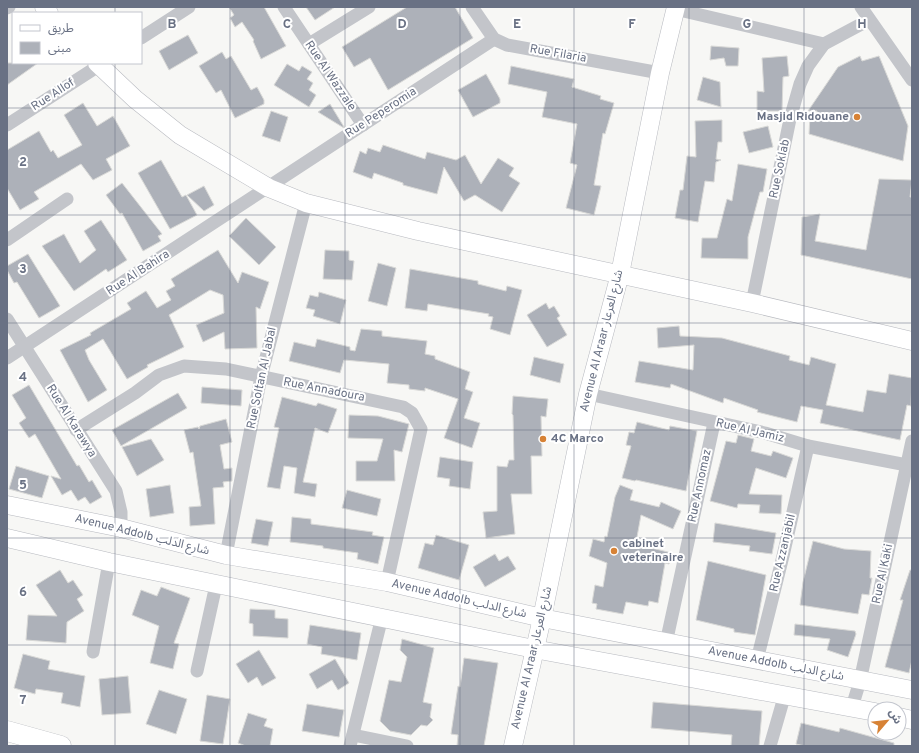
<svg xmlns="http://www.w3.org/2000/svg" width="919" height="753" font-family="Overpass,'Noto Sans Arabic',sans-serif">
<rect width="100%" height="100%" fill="#f7f7f5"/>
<g fill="#adb1b9" stroke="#d9d9d7">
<path d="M229 7H264L286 46 261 59 253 41 254 40 242 22 235 27 230 18 234 15Z"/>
<path d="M306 7H335L315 20Z"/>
<path d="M407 7H455L473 38 388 90 370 58 354 67 342 47Z"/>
<path d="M188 35 198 53 169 70 159 51Z"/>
<path d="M711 46 739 48 738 66H726L724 58 710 60Z"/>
<path d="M222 52 226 59 231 56 251 90 257 87 264 100V104L235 118 221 90 216 93 199 66Z"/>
<path d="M787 56 789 76 783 77 782 111H757V91L764 92 762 58Z"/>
<path d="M860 56 862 61 879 56 908 126 903 161 809 134 810 115 817 113V111H808L838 67Z"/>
<path d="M7 63H38L7 85Z"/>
<path d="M287 64 299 71 302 66 312 72 307 79 313 83 309 90 316 95 309 107 274 85Z"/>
<path d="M511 66 574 79 572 87 601 96 600 99 614 103 605 134 603 133 594 185 601 186 594 215 566 208 577 165 570 163 577 124 542 117 547 92 508 84Z"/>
<path d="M486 74 500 99V103L473 117 458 90Z"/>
<path d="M703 77 720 82 721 107 697 100Z"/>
<path d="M83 103 97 126 113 116 130 146 106 159 112 170 93 180 81 164 34 192 39 199 20 210 7 188V150L39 131 51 152 53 150 58 158 82 145 64 115Z"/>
<path d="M330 104 344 127V128L318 112Z"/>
<path d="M271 111 288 117 280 142 262 136Z"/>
<path d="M722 120V142H718L716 159 721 160 716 162 714 182 705 181 698 222 675 218 680 190H683L687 156 696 157 695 121Z"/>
<path d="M768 126 773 147 749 153 743 132Z"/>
<path d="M383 145 425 159 427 152 456 160 465 155 481 184 498 158 514 168 509 176 520 183 502 212 475 195 464 201 444 167 437 194 403 185V183L374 173 372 179 353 172 360 151 366 154 368 148 380 152Z"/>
<path d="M161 160 182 197 186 195 197 215 170 229 138 173Z"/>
<path d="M738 164 767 169 763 192H760L748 237V259L701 258 702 238H717L727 199 732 201Z"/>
<path d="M879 179 912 180 910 197H912V279L801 255 802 217 820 214 815 241 866 250Z"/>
<path d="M122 183 162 234 158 236 161 241 143 251 122 213 120 214 106 195Z"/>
<path d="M204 186 214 205 204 211 187 195Z"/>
<path d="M246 218 276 247 259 265 229 236Z"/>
<path d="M101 220 127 260 108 272 106 269 74 291 42 246 64 234 80 263 96 250 84 231Z"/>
<path d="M218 250 238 283 242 272 269 282 260 309 256 307 257 348 225 349 224 332 203 342 196 325 224 313 223 295 210 290 169 315 184 347 147 365 148 367 127 379 103 339 85 350 89 360 107 390 88 402 60 350 91 335 90 333 131 309 127 303 146 291 157 308 171 300 166 291 175 286 171 279Z"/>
<path d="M325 250 349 251V260L354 261 352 280 323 279Z"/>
<path d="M28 254 60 306 39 318 17 282 14 283 7 270V266Z"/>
<path d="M378 263 396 268 387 306 368 301Z"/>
<path d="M410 269 478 281V284L506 291 507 286 522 290 510 335 490 329 493 317 488 316 489 314 428 304 427 311 405 308Z"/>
<path d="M319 292 346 300 340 324 313 316 315 310 306 308 310 295 318 297Z"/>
<path d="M546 303 549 309 554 306 560 316 557 318 567 335 547 347 527 315Z"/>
<path d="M679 326 680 336 722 338 790 356 789 360 809 365 811 357 836 364 826 405 863 412 867 390 886 393 889 374 912 378 911 406 907 405 900 440 820 423 823 410 801 406 797 422 757 412 758 410 724 398 723 403 671 384 670 388 635 382 639 361 693 370 694 345 658 348 657 328Z"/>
<path d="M361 329 382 331V336L427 341 425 354 435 356V359L470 372 465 389 473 392 464 418 480 423 472 448 444 438 458 399 425 388V391L409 389V385L387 383 389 364 344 360 340 373 289 361 294 342 315 347 317 339 350 347V350L355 351Z"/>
<path d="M534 357 564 364 560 383 530 375Z"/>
<path d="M29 385 77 466 79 465 89 482 92 480 102 497 90 504 85 497 78 501 71 490 62 495 51 476 61 479 35 434 29 438 19 423 26 418 12 395Z"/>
<path d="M202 387 242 390 241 406 201 403Z"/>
<path d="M178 393 187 408 121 446 112 430Z"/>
<path d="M513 396 548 399 546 417 541 416 542 456H531L532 494H511L515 534 486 538 483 512 497 511V466L507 467 509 460H514L513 415 512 414Z"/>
<path d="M282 397 316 406 318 403 337 409 328 433 315 428 303 482 317 484 315 497 294 493 297 468 284 466 280 489 267 487 279 428 274 427Z"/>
<path d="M349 415 378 416 409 424 402 452 394 450 395 481H356V461H377L383 439 348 438Z"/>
<path d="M226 419 232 442 220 445 224 469 232 468V481L223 482 224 487 213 488 215 524 190 526 189 507 201 506 193 452 190 453 184 430 198 427 199 429 200 426Z"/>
<path d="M637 422 669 430 670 426 697 431 686 491 636 480 635 481 622 478 631 446 626 445 629 432 634 433Z"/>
<path d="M738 435 754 439 751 451 771 456 773 451 793 458 786 478 756 468 749 494 782 495 781 514 759 513 760 505 738 504 737 508 710 501 726 441 736 443Z"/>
<path d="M151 439 164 460 137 476 122 447Z"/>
<path d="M440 457 473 462 470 489 449 486 450 479 437 477Z"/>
<path d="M16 466 49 476 42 498 9 489Z"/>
<path d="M170 485 174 513 150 517 146 489Z"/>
<path d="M620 485 633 490 630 500 659 507 661 502 681 511 673 529 641 515 637 537 640 538 639 545 672 553 669 564 665 563 658 603 649 601 648 606 626 602 623 614 596 609 597 604 592 603 595 585 603 587 607 563 589 556 593 539 604 542 605 536 607 537 615 497Z"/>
<path d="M347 490 381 499 377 516 342 508Z"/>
<path d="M292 517 311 519V524L373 532 372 535 384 537 378 564 357 559 358 553 323 548V546L290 542Z"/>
<path d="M256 519 273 522 268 546 251 543Z"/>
<path d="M715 523 776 533 772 554 749 551 750 546 713 542Z"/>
<path d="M436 535 469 545 459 580 418 568 425 543 433 545Z"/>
<path d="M813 541 844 549 871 551 870 578H872L869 595 862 594 858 614 800 605 803 582Z"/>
<path d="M495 554 499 561 508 556 516 569 485 587 473 567Z"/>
<path d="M708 561 766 575 755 635 734 632V629L696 620Z"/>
<path d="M60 570 68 583 73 580 83 595 77 599 84 611 67 622 66 643 26 640 28 615 57 616 36 585Z"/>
<path d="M910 570H912V660L909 673 885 667 903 600H900Z"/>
<path d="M161 587 190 598 174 643 179 644 173 669 150 663 159 626 132 615 141 590 157 596Z"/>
<path d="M250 609 275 610V618L288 619V638L253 636V624L249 623Z"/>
<path d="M795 624 855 631 856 634 848 657 827 650 830 639 794 635Z"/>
<path d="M310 625 361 633 357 660 321 654 322 647 307 644Z"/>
<path d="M402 639 434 648 423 702 432 704 430 717 433 720 427 726 421 725 411 735 390 731 380 721 389 680 401 682 407 657 400 650Z"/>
<path d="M259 650 276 678 262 686 257 677 248 683 236 664Z"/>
<path d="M23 654 50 661 48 669 85 676 80 707 61 703 63 693 36 689 35 694 14 688Z"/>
<path d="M464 658 498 663 484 746H457L458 735 451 734 458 686 460 687Z"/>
<path d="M335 659 349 683 338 690 332 680 317 689 309 674Z"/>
<path d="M128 676 131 713 102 715 99 679Z"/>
<path d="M159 690 187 699 176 734 146 724Z"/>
<path d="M207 695 230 699 223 744 200 741Z"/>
<path d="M653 702 762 711 759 746H731L732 735 651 728Z"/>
<path d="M307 704 344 710 339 737 302 731Z"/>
<path d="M248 713 267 719 264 726 273 729 270 746H246L238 743Z"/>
<path d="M801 723 839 732 840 728 894 743V746H805L796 744Z"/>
</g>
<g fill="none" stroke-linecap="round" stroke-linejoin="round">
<defs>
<g id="secondary">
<path d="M44 7 49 13"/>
<path d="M97 63 135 99 180 135 269 188 306 203 418 231 752 303 912 341"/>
<path d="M7 505 121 528 226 555 387 582 542 618 912 690"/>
<path d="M7 538 109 562 534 649 875 712"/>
<path d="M899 717 912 720"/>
<path d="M513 746 542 618 588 394 620 274 660 73 676 7"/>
</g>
<path id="primary" d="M7 731 61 746"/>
</defs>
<use href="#secondary" stroke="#b8bac0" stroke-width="19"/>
<use href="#primary" stroke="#b7b9be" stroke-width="21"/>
<g stroke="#c3c5ca" stroke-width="13">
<path d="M284 7 363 125"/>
<path d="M472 7 494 39 507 45 660 73"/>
<path d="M861 7 912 80"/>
<path d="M7 8 9 7"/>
<path d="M675 9 824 44"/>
<path d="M141 38 189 7"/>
<path d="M309 44 369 7"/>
<path d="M7 125 103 63"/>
<path d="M7 240 67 199"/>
<path d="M752 303 790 119 800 84 808 66 824 44 869 20"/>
<path d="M7 319 116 491 121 512V528"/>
<path d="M7 358 494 39"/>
<path d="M588 394 765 433 808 446 912 466"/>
<path d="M76 430 135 393 159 375 184 366 226 369 403 407 412 413 421 429 387 582"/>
<path d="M226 555 261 377 306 203"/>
<path d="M666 643 714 423"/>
<path d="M93 652 109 562"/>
<path d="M757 660 783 556 808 446"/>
<path d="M197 671 216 585"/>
<path d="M852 707 860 681 912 441"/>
<path d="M353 735 407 746"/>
<path d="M350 746 382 617"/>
<path d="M770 746 785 694"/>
</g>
<use href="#secondary" stroke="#fff" stroke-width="18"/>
<use href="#primary" stroke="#fff" stroke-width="20"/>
</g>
<path fill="none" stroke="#697184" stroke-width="1" stroke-opacity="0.55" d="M115 7V13M230 7V746M345 7V746M460 7V746M574 7V746M689 7V746M804 7V746M115 63V746M7 108H912M7 215H912M7 323H912M7 430H912M7 538H912M7 645H912"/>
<g fill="#d78235" stroke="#fff" stroke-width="1.5">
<circle cx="857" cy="117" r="4"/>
<circle cx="543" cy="439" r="4"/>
<circle cx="614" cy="551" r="4"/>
</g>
<g text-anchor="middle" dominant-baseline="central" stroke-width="4" stroke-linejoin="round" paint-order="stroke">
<g font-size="12" fill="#697184" stroke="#fff">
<text transform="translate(558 54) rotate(10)">Rue Filaria</text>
<text transform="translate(330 76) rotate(56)">Rue Al Wazzale</text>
<text transform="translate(53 95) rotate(-33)">Rue Allof</text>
<text transform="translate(381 113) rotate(-33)">Rue Peperomia</text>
<text transform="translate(780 169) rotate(-78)">Rue Soklab</text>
<text transform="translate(138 273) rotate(-33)">Rue Al Bahira</text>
<text transform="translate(602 341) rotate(-76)">Avenue Al Araar شارع العرعار</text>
<text transform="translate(262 378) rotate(-78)">Rue Soltan Al Jabal</text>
<text transform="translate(324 390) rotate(11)">Rue Annadoura</text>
<text transform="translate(71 421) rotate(58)">Rue Al Karawya</text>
<text transform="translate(750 431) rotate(13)">Rue Al Jamiz</text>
<text transform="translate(700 486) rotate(-78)">Rue Annomaz</text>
<text transform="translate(142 535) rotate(14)">Avenue Addolb شارع الدلب</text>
<text transform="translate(783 553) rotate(-77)">Rue Azzanjabil</text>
<text transform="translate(883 574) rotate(-78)">Rue Al Kaki</text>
<text transform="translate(459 599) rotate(13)">Avenue Addolb شارع الدلب</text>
<text transform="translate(532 658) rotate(-77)">Avenue Al Araar شارع العرعار</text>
<text transform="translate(776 664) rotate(11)">Avenue Addolb شارع الدلب</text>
</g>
<g font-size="12" font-weight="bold" fill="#697184" stroke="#fff" text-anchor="start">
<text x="849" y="117" text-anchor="end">Masjid Ridouane</text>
<text x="551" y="439">4C Marco</text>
<text x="622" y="544">cabinet<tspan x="622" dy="14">veterinaire</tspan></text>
</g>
</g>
<g font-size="13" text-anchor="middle" font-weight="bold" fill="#697184" stroke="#fff" stroke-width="4" stroke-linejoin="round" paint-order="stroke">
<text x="172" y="28">B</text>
<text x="287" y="28">C</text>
<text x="402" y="28">D</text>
<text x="517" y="28">E</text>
<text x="632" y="28">F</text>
<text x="747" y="28">G</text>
<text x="862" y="28">H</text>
<text x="23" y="166">2</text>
<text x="23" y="273">3</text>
<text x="23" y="381">4</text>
<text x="23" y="489">5</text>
<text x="23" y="596">6</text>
<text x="23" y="704">7</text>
</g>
<rect width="919" height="753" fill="none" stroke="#697184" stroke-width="16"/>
<rect x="12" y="12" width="130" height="52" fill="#ffffff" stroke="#c3c6ce"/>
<rect x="20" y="25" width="20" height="6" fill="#ffffff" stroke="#c3c6ce"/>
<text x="48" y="32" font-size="12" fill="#697184">طريق</text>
<rect x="20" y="42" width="20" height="12" fill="#adb1b9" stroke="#c3c6ce"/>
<text x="48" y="52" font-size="12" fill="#697184">مبنى</text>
<g transform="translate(887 721) rotate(62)"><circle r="19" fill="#ffffff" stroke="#c3c6ce"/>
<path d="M0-3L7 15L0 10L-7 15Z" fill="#d78235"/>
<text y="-6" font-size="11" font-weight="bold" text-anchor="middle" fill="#697184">ش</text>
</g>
</svg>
